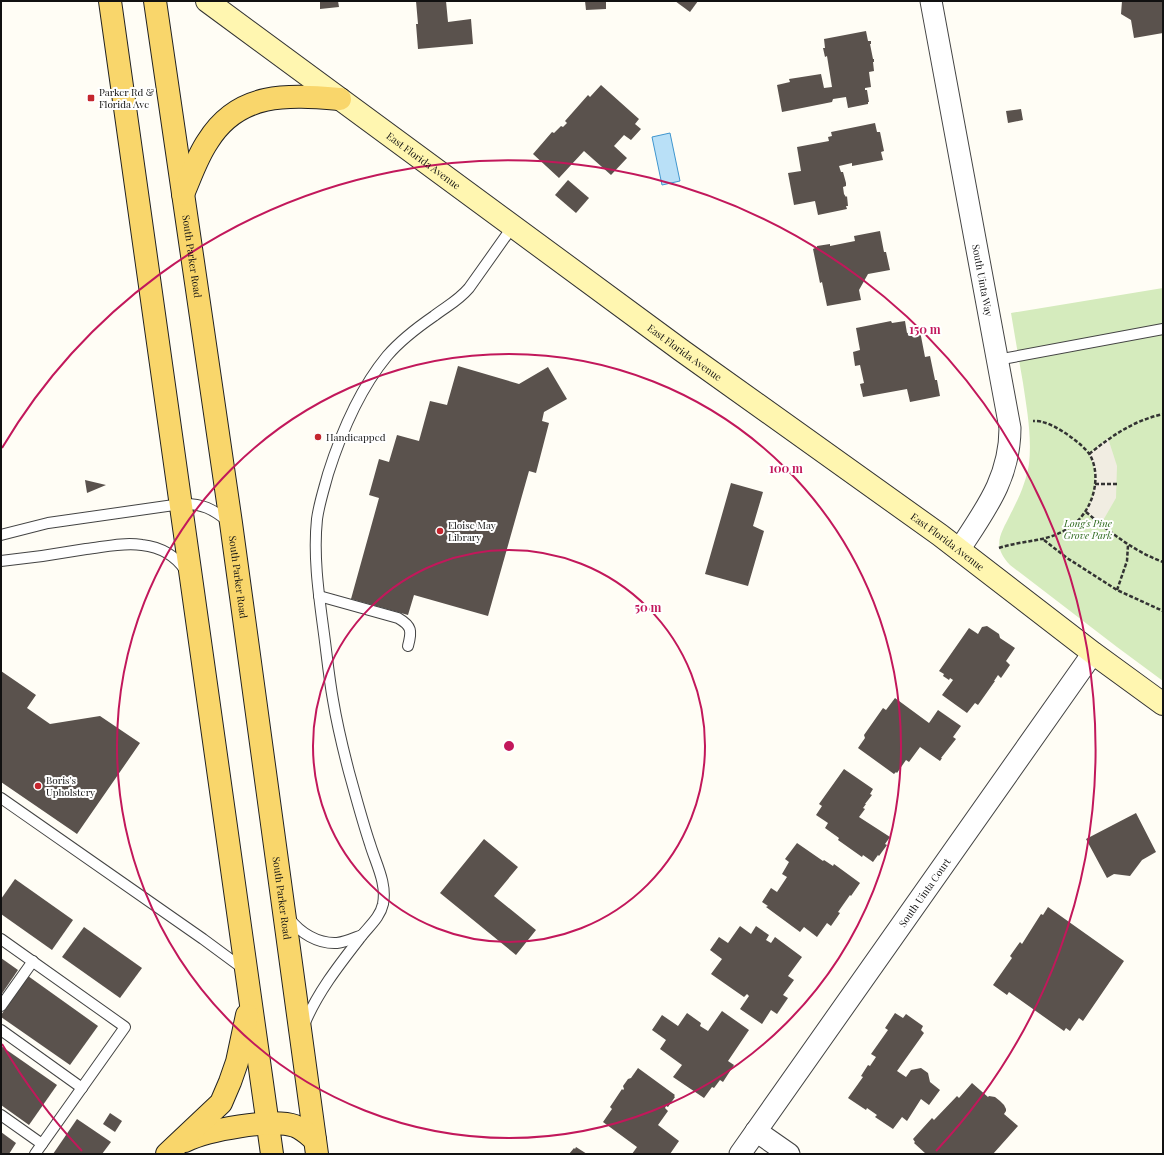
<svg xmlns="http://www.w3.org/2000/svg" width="1164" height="1155" font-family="'Playfair Display',serif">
<rect width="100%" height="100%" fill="#fffdf5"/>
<path fill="#d5ebbd" d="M1163 288V681L1117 647 1010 565C991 545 1001 534 1011 513 1019 498 1026 482 1029 464 1032 437 1027 410 1023 383 1019 360 1015 337 1011 313Z"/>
<path fill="#f1ede2" d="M1108 438 1117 466 1116 498 1101 524 1086 512 1092 498 1095 484 1094 468 1089 454Z"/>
<path fill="#b9e0f7" stroke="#3f96cf" d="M670 133 680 181 662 185 652 137Z"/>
<g fill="#5a524d">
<path d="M320 1H338L339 7 320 9Z"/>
<path d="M416 1H446L448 22 471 19 473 44 418 49 416 24H418Z"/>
<path d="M585 1H606V9L586 10Z"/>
<path d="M675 1H698L690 12Z"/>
<path d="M1122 1H1163V33L1134 38 1131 20 1121 14Z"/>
<path d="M866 31 868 41H871V44H870L873 59H874V62H873L874 71 869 72 871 87 865 88V90H867L869 102H868V104L848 108 846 97 833 99 832 102 782 112 777 85 790 82 789 79 821 74 824 88 832 87 827 56 825 57 823 48H825L824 39Z"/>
<path d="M601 85 639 119 635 124 641 129 631 140 624 135 614 146 627 158 611 175 584 151 559 178 533 154 552 132 554 133 561 126 563 127 567 123 565 121 588 95 590 97Z"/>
<path d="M1021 109 1023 120 1008 123 1006 111Z"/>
<path d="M875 123 877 132H880L884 151 881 152 883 160 852 166V163L839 166 841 172H843L846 183V186L843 187 844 194 846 197 847 196 848 206H846L847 209 818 215 815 201 794 205 788 173 801 171 797 147 829 141 828 137 832 136 831 132Z"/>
<path d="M568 180 589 198 576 213 555 195Z"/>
<path d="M880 231 884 252H886L890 270 868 274 859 290 861 300 827 306 822 282 820 283 813 249 817 247V246L830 244V246L855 241 854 236Z"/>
<path d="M891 321 892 323 905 321 907 333 920 331 925 357 930 356 935 380H937L940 396 910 402 907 389 863 397 860 384 864 383 860 365 855 366 853 352 860 350 856 328Z"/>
<path d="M458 366 519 384 548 367 567 399 544 412 542 421 549 423 536 473 529 471 488 616 414 595 408 615 351 599 379 498 369 495 379 459 389 462 397 435 419 441 430 401 447 405Z"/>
<path d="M85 480 106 485 87 493Z"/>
<path d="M731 483 763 492 753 526 764 531 748 586 705 574Z"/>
<path d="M987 626 999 634 1000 638 1015 648 1006 661 1010 665 1001 678 998 675 994 681H995L978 705 975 703 967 713 942 695 953 680 950 678 949 680 943 676 944 674 939 671 969 628 978 634 982 627Z"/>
<path d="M1 671 36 695 27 708 50 724 100 716 140 743 77 834 1 782Z"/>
<path d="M895 698 929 723 938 710 961 726 953 737 956 739 941 758H942L940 761 920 747 909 762 906 760 897 773 896 772 894 774 858 748 865 738 864 735 883 708 886 710Z"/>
<path d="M844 769 873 789 870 794 872 795 865 804H866L863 808 865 809 859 817 890 837 885 844 887 845 879 856 878 855 873 862 863 855 862 857 838 840 839 838 825 828 828 823 816 815 822 806 819 804Z"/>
<path d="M1136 813 1156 852 1142 860 1130 876 1114 874 1107 878 1086 839Z"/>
<path d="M484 839 518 867 494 896 536 930 516 955 440 893Z"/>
<path d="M797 843 823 861 824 860 833 866 834 864 860 883 851 896 850 895 838 912 840 913 831 926 827 923 817 937 804 927 800 932 766 907 768 906 762 902 771 888 777 892 787 877 782 874 789 862 785 859Z"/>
<path d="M15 879 73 920 52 950 1 914V899Z"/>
<path d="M1048 907 1124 961 1083 1021 1079 1018 1070 1031 1066 1028 1064 1031 1009 992 1007 995 993 985 1012 958 1010 956 1020 942 1022 944 1041 914 1043 915Z"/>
<path d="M740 926 751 934 756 926 769 935 766 940 771 943 775 937 802 957 788 976 794 980 783 995 788 998 777 1014 771 1010 762 1024 740 1009 749 996 747 994 744 997 711 974 722 959 710 950 719 937 728 943Z"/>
<path d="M84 927 142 968 120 998 62 957Z"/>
<path d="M1 958 18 970 1 995Z"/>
<path d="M28 976 98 1026 70 1065 1 1017V1015Z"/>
<path d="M722 1011 749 1030 728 1061 734 1065 723 1082 720 1080 714 1088 712 1087 704 1098 673 1077 682 1065 660 1049 666 1040 652 1030 662 1015 678 1026 687 1013 701 1023 700 1026 708 1031Z"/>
<path d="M895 1013 903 1018 906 1014 923 1026 921 1030 924 1033 897 1071 906 1077 911 1070 921 1068 928 1073 930 1082 940 1090 929 1105 921 1099 907 1121 902 1117 893 1129 875 1117 877 1115 867 1108 866 1110 848 1098 863 1077 861 1076 868 1065 870 1066 876 1057 871 1054 888 1030 885 1028Z"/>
<path d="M1 1046 57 1085 29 1125 1 1105Z"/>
<path d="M638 1068 675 1095 674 1096 675 1097 668 1107 666 1106 665 1108 668 1111 658 1125 679 1141 670 1154H632L637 1147 603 1122 612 1109 610 1107 622 1089 623 1090 624 1089 623 1086 628 1079 631 1078Z"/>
<path d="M972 1083 988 1097 989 1096 995 1097 1000 1101 1004 1105 1006 1109V1111L1004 1114 1018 1126 993 1154H926L914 1143 915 1142 913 1139 932 1118 934 1120 957 1096 959 1098Z"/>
<path d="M110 1113 122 1121 115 1132 103 1124Z"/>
<path d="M77 1119 111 1142 102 1154H53Z"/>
<path d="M1 1132 16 1143 9 1154H1Z"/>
<path d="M576 1147 587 1154H569L574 1148 575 1149Z"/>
</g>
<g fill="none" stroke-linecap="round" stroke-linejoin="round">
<defs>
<g id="lane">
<path d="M997 360 1163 329"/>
<path d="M1 535 48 523 181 504C202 503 213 509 229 522"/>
<path d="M1 561C30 558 58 554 86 549 104 547 123 542 142 545 159 547 175 555 185 570"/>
<path d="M319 596 398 618C412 626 412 631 408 646"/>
<path d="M1 798 203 939 245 970"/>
<path d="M289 918C300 933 318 944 337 943 346 942 354 938 362 935"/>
<path d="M1 939 125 1027 35 1154"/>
<path d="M1 1006 33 961"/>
<path d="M304 1025C317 993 339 965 360 938 368 927 380 918 383 904 387 883 376 864 370 844 362 820 356 797 349 772 343 749 337 724 333 700 329 678 327 656 324 634 319 596 313 557 317 519 319 504 324 489 328 474 341 433 359 390 387 356 399 342 418 327 434 316 447 306 458 301 469 288L513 226"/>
<path d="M1 1030 82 1088"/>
<path d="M1 1115 42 1144"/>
</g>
<g id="street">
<path id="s1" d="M931 1 1010 428C1010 478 985 510 959 550"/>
<path d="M756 1131 789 1154"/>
<path id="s2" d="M740 1154 1093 653"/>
</g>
<g id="secondary">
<path id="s3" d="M207 1 681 350 940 535 1093 653 1163 704"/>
</g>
<g id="primary">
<path d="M110 1 272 1154"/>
<path id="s4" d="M155 1 231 523 317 1154"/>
<path d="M183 194C191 176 197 157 208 141 239 91 288 95 340 99"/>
<path d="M185 1141C207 1130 272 1118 295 1126 303 1129 309 1135 315 1140"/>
<path d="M167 1154 221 1103 230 1082 237 1062 247 1015"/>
</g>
</defs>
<use href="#lane" stroke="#444" stroke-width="12"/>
<use href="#street" stroke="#444" stroke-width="23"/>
<use href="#secondary" stroke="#333" stroke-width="24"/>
<use href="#primary" stroke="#222" stroke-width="24"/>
<g stroke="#333" stroke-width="2.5" stroke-dasharray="4 2" stroke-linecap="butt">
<path d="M1089 454C1113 435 1133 421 1163 414"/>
<path d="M1095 484H1117"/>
<path d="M1086 512C1110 532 1133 551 1163 562"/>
<path d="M1044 540 1067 558 1117 590 1163 611"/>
<path d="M999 548C1026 539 1051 543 1074 524 1093 509 1102 477 1090 455 1083 444 1055 424 1042 422 1040 421 1036 421 1033 421"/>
<path d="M1117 590 1127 561 1128 545"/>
</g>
<use href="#lane" stroke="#fff" stroke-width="10"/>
<use href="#street" stroke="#fff" stroke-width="21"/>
<use href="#secondary" stroke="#fff6b0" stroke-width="22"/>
<use href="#primary" stroke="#f9d66b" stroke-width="22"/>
</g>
<g fill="none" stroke="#c2185b" stroke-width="2">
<circle cx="509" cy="746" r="196"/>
<circle cx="509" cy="746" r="392"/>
<path d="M82 1151A588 588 0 0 1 2 1044M2 448A588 588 0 1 1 936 1151"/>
</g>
<g fill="#c4262e" stroke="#fff" stroke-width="1.5">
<rect x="87" y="94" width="8" height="8" rx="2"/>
<circle cx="318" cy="437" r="4"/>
<circle cx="440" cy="531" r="4"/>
<circle cx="38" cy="786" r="4"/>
</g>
<g text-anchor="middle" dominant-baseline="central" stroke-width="4" stroke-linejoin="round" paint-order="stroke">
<g font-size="10" fill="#111" stroke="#fff" text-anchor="start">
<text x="99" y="92">Parker Rd &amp;<tspan x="99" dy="12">Florida Ave</tspan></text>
<text x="326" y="437">Handicapped</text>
<text x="448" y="525">Eloise May<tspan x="448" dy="12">Library</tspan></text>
<text x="46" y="780">Boris's<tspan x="46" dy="12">Upholstery</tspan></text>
</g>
<g font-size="10" fill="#111" stroke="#fff">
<text stroke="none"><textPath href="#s3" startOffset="269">East Florida Avenue</textPath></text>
<text stroke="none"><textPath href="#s4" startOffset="258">South Parker Road</textPath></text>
<text stroke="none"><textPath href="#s1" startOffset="284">South Uinta Way</textPath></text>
<text stroke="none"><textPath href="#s3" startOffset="593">East Florida Avenue</textPath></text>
<text stroke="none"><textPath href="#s3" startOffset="917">East Florida Avenue</textPath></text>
<text stroke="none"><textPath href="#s4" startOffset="582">South Parker Road</textPath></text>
<text stroke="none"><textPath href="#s2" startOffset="320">South Uinta Court</textPath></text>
<text stroke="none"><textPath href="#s4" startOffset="906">South Parker Road</textPath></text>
</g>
<g font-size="10" font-style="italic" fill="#2f6b1f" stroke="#fff">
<text x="1088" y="523">Long's Pine<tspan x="1088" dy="12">Grove Park</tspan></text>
</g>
</g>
<circle cx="509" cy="746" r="6" fill="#c2185b" stroke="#fff" stroke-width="2"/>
<g font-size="12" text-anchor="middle" font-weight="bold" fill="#c2185b" stroke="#fff" stroke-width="4" stroke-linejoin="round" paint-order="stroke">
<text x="925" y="334">150 m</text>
<text x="786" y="473">100 m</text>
<text x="648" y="612">50 m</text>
</g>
<rect width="1164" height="1155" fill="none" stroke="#111111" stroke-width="4"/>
</svg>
